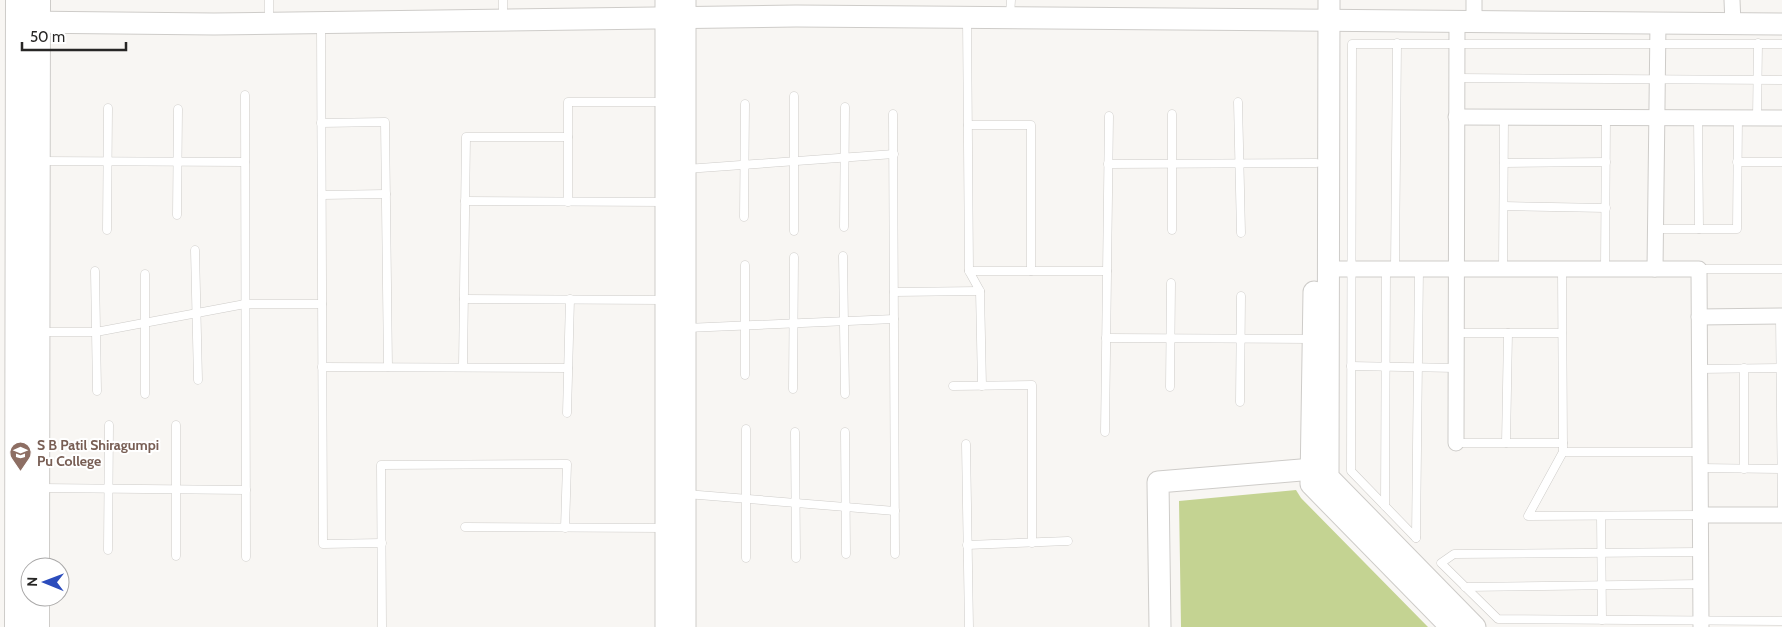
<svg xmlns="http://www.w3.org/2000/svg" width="1782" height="627" font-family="Cabin,sans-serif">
<rect width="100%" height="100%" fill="#f8f6f3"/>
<path fill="#c4d392" d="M1296 490 1301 498 1428 627H1181L1179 501Z"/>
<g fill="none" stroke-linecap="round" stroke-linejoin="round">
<defs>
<g id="lane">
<path d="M1010 15 1011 0"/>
<path d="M503 18V0"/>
<path d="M967 18 969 271 980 291 982 386"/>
<path d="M269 23V0"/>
<path d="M321 25 323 544 382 543"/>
<path d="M1457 78 1782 80"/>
<path d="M245 95 246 557"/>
<path d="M1238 102 1241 233"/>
<path d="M893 114 895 554"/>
<path d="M1172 114V230"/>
<path d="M1698 117 1699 229"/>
<path d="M1757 118 1758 43"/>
<path d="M321 123 385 122 388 367"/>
<path d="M968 125H1031V271"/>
<path d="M39 161 245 162"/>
<path d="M1737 162H1782"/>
<path d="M1504 163 1606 162"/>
<path d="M1108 164 1316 163"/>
<path d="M686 169 894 154"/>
<path d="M322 195 386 194"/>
<path d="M465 201 666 202"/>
<path d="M568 202V102H664"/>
<path d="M1504 206 1606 208"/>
<path d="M177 215 178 109"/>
<path d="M744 217 745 104"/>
<path d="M844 227 845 107"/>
<path d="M1655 229H1737L1738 117"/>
<path d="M107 230 108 108"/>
<path d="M794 231V96"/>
<path d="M195 250 198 380"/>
<path d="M843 256 845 394"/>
<path d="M745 265V375"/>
<path d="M1395 269 1397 43"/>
<path d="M1503 269 1504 117"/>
<path d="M1562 269 1563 452 1528 516 1700 515"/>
<path d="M1605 269 1606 117"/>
<path d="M1699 269H1782"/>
<path d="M95 271 97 391"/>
<path d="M969 271H1107"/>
<path d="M145 274V394"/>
<path d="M894 292 980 291"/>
<path d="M464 299 664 300"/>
<path d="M1780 316 1782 509"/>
<path d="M686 328 894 319"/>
<path d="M39 332H96L245 304H322"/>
<path d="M1456 333H1562"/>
<path d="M1106 338 1311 339"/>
<path d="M1351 366 1456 368"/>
<path d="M322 367 568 368"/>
<path d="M463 367 466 137H568"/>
<path d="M1699 369 1780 368"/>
<path d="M953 386 1032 385V543"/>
<path d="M1170 387 1171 283"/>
<path d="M793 389 794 257"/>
<path d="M1240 402 1241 296"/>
<path d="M567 413 570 299"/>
<path d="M746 429V558"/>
<path d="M795 432 796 558"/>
<path d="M845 432 846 554"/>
<path d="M1105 432 1109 116"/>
<path d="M1456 443H1563"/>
<path d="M1506 443 1508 333"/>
<path d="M966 444 969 627"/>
<path d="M1563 452H1700"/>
<path d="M1700 468 1782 469"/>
<path d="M1744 469V368"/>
<path d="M41 488 246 490"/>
<path d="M686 494 895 511"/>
<path d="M1385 506 1386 269"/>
<path d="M1601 516 1602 620"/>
<path d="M465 527 664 528"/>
<path d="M1416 538 1351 471 1352 44H1782"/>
<path d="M1416 538 1419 269"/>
<path d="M967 545 1068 541"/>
<path d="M108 550 109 425"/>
<path d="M1700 552 1454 554 1441 563 1498 619 1782 621"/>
<path d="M176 556V425"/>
<path d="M1465 587 1701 584"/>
<path d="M382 627 381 465 567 464 565 528"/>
</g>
<g id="street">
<path d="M1732 0 1733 24"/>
<path d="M1474 22V0"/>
<path d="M1456 117 1782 118"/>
<path d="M1329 269H1699L1701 627"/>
<path d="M1655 269 1658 23"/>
<path d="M1699 317 1782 316"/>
<path d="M1456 443 1457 22"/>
<path d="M1700 515H1782"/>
</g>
<g id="secondary">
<path d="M1329 0 1328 477 1475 627"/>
<path d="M22 22 214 24 796 16 1782 24"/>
<path d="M1314 292 1311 484 1451 627"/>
<path d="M666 627V0"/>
<path d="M685 627V0"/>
<path d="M1160 627 1158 482 1325 468"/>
</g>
<g id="primary">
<path d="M37 567 38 0"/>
<path d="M17 627 18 0"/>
<path d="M37 627V597"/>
</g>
</defs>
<use href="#lane" stroke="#ceccc9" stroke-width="9"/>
<use href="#street" stroke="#ceccc9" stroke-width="17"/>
<use href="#secondary" stroke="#ceccc9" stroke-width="23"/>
<use href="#primary" stroke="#ceccc9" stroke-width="26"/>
<use href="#lane" stroke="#fff" stroke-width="8"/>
<use href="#street" stroke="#fff" stroke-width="15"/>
<use href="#secondary" stroke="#fff" stroke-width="21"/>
<use href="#primary" stroke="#fff" stroke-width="24"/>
</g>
<defs>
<symbol id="university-pin" viewBox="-11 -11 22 30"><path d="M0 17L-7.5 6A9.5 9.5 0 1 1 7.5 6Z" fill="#8d6e63" stroke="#fff"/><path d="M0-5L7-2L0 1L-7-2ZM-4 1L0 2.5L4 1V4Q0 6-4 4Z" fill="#fff"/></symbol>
</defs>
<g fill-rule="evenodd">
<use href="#university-pin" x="8" y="440" width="25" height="34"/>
</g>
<g text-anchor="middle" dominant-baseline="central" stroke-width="4" stroke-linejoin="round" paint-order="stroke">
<g font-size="14" font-weight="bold" fill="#785e54" stroke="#fff" text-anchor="start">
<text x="37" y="445">S B Patil Shiragumpi<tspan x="37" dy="16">Pu College</tspan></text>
</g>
</g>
<g transform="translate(45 582) rotate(271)"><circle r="24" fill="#ffffff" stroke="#a9a8a8"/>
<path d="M0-4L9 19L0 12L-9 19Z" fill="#2b4cbc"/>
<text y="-8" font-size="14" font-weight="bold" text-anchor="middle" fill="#272625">N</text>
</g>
<path d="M22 42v8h104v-8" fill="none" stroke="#272625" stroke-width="2.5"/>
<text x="30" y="42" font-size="15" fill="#272625" stroke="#ffffff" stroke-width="4" paint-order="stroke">50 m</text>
</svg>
